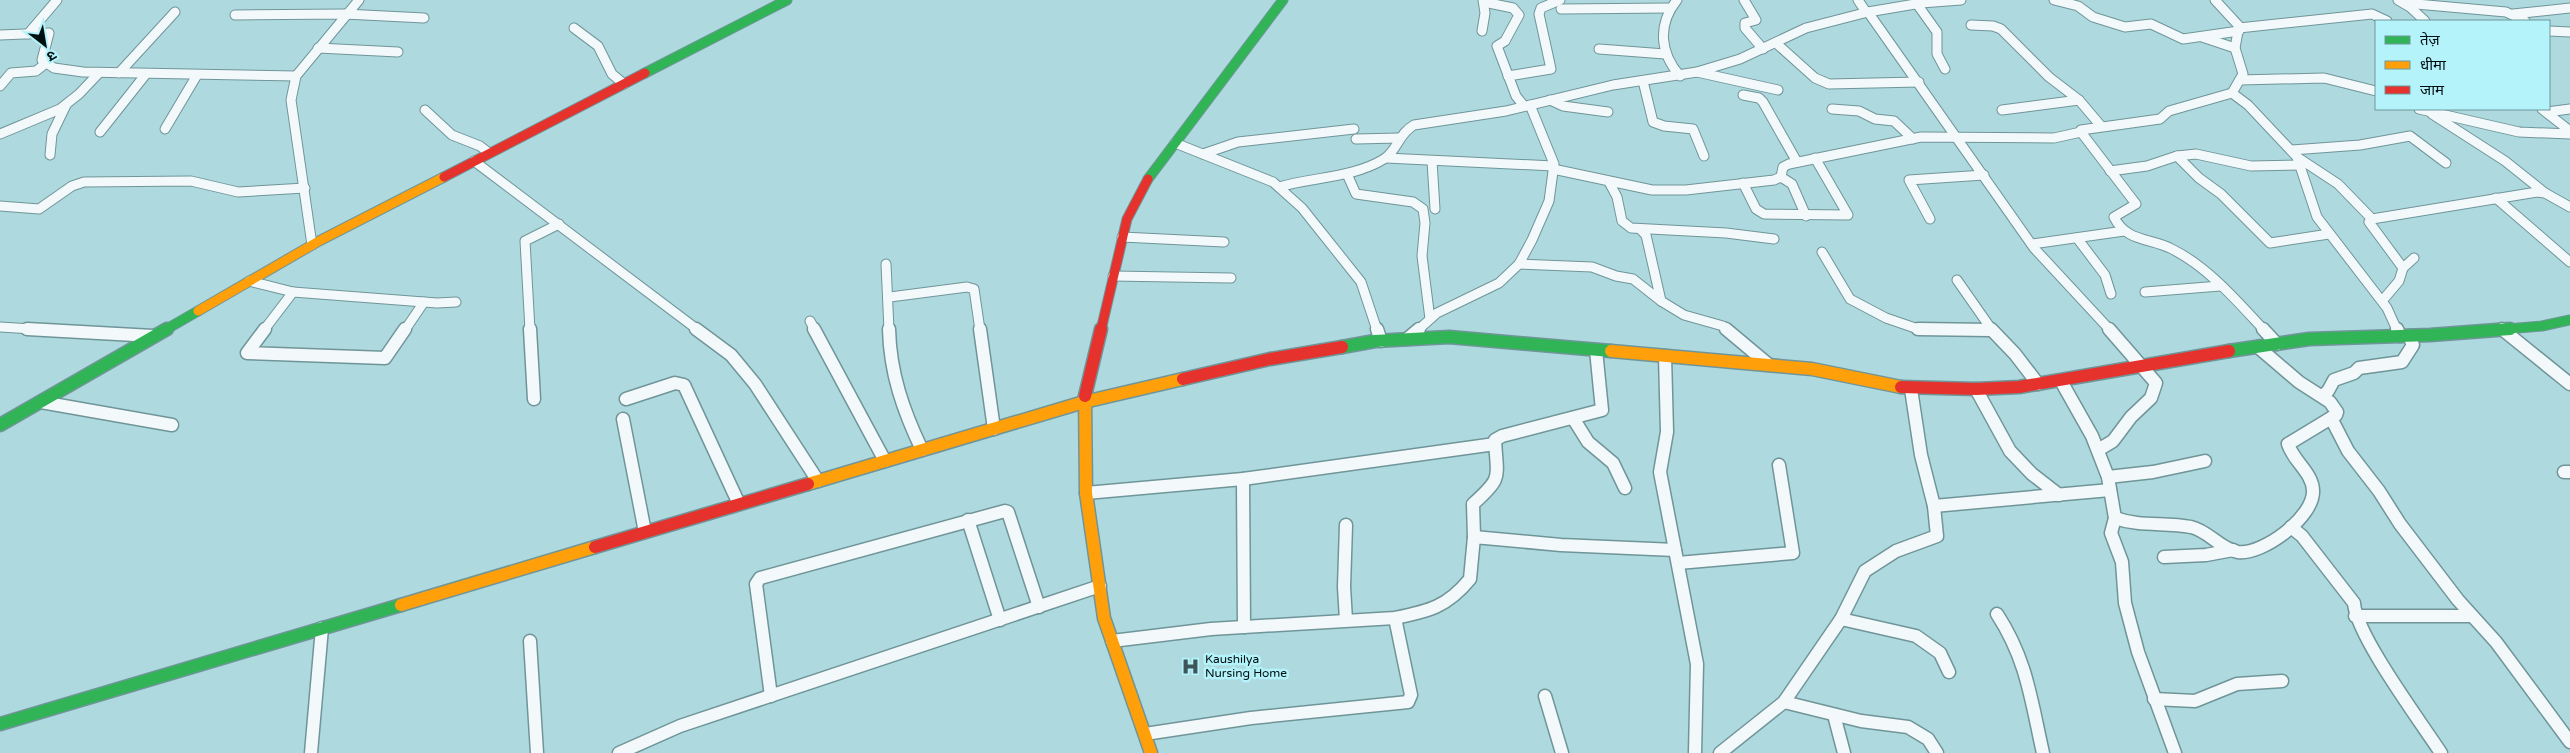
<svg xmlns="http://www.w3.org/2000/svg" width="2570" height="753" font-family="'Varela Round','Noto Sans Devanagari',sans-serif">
<rect width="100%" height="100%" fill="#add9df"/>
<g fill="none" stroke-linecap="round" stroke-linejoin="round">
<defs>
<g id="street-far1">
<path d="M1677 0C1657 25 1660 53 1680 76"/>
<path d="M1744 0 1756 20 1745 23V28L1763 49"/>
<path d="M1858 0 1866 12"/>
<path d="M2054 0 2078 6 2093 17 2125 27 2151 24 2183 39 2239 31"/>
<path d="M2398 0 2410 7 2425 21"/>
<path d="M1484 2 1513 8 1519 15 1505 41 1497 46 1516 96 1524 106"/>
<path d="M2405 3 2506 12 2525 21"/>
<path d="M1917 4 1937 32V54L1945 69"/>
<path d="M1561 9 1669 8"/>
<path d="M1868 12 2034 248 2110 330"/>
<path d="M2513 14 2570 8"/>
<path d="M235 15 345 14 424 18"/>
<path d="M1971 25 1993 26 2001 29 2049 77 2079 100 2101 126"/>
<path d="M574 28 598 46 612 74 624 84"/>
<path d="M2239 28 2372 14 2387 21"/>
<path d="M1482 31 1485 13 1483 0"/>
<path d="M2549 31 2570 32"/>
<path d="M28 34 57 0"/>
<path d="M0 35 49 33 42 60 54 68 83 72 296 76"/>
<path d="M2202 37 2235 48"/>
<path d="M1776 43 1815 78 1829 84 1919 82"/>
<path d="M318 48 398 52"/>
<path d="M1599 49 1665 54"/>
<path d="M1697 72 1778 90"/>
<path d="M119 73 175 12"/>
<path d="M1508 76 1551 69 1539 14 1541 8 1560 0"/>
<path d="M2240 80 2324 78 2376 91"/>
<path d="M1643 81 1653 122 1664 126 1693 129 1704 156"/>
<path d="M0 86 11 73 36 71 45 64"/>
<path d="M2232 93 2248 105 2297 157 2317 217 2387 308 2397 330"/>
<path d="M1743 95 1759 98 1763 102 1797 162"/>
<path d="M1550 100 1563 106 1608 112"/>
<path d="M1832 109 1859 111 1875 119 1894 121 1913 139"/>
<path d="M2419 109 2519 132 2570 134"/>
<path d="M2542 109 2570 131"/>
<path d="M425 110 452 135 480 146 489 153"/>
<path d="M2002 110 2079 100"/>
<path d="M2547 112 2570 109"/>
<path d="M2432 114 2505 161 2545 193"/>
<path d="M165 129 197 75"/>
<path d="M100 132 146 74"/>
<path d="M2081 132V130L2160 119 2169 111 2232 93 2243 74 2235 48 2239 26 2215 0"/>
<path d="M0 134 60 109 79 94 99 73"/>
<path d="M1356 139 1399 138"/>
<path d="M1175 143 1273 182 1302 208 1361 282 1377 330"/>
<path d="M2292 150 2360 145 2410 136 2446 163"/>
<path d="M1203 154 1238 142 1354 129"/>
<path d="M50 155 52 134 66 105"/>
<path d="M2177 156 2199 178 2221 194 2270 243 2329 234"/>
<path d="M2297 157 2338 184 2372 219"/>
<path d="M1386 158 1553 166"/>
<path d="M474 161 698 330"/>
<path d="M1432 161 1435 209"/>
<path d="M1553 169 1652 190H1686L1774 180 1781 177 1783 167 1789 164 1921 137 2054 138 2081 132 2136 204 2114 217C2126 242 2151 238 2172 249 2208 267 2237 301 2264 330"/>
<path d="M2110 171 2147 166 2177 156 2196 154 2251 166 2301 165"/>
<path d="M1347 174 1356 194 1413 202 1423 209 1425 223 1422 256 1430 319"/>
<path d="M1781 177 1792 184 1806 216"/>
<path d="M1609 182 1617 197 1622 221 1631 228 1726 233 1774 239"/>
<path d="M1743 183 1756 209 1764 214 1848 215 1815 158"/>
<path d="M1279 187C1313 177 1353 178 1384 159 1397 151 1399 133 1414 125L1506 111 1613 85 1697 72 1740 59 1806 28 1868 12 1921 3 1961 0"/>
<path d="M2496 198 2570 262"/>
<path d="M0 206 39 209 72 186 84 182 191 181 238 192 305 188"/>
<path d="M1930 219 1909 180 1984 175"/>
<path d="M1641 230 1646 235 1661 301"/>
<path d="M1122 237 1224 242"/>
<path d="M2077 238 2105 275 2111 294"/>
<path d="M2032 244 2124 231"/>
<path d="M312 245 291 100 296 76 359 0"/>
<path d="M1822 252 1850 299 1886 318 1921 330"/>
<path d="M886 264 889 330"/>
<path d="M1519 264 1592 267 1616 276 1633 279 1661 301 1684 315 1723 326 1728 330"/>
<path d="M2403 268 2414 258"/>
<path d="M1113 276 1231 278"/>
<path d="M1957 280 1992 330"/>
<path d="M249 281 293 292 437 303 456 302"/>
<path d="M2145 292 2220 286"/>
<path d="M890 297 967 287 974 289 980 330"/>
<path d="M2382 301 2399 281 2403 268 2369 222 2372 219 2537 192 2545 193 2570 207"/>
<path d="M810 321 815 330"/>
<path d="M0 327 48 330"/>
<path d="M264 330 293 292"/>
<path d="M405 330 424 302"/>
<path d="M530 330 525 241 559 224"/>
<path d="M1418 330 1437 313 1499 283 1519 264 1532 240 1549 201 1554 164 1530 105"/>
</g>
<g id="street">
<path d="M27 329 153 336"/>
<path d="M265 329 247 353 385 358 405 329"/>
<path d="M530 329 534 399"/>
<path d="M696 329 731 355 755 384 818 481"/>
<path d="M814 329 885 461"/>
<path d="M889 329C890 373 903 410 922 450"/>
<path d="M980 329 994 429"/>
<path d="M1377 329 1381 341"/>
<path d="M1726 329 1769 365"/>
<path d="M1918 329 1991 330"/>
<path d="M1991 329 2015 354 2038 384"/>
<path d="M2263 329 2277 344"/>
<path d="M2397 329 2400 336"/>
<path d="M2502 329 2570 384"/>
<path d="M1407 339 1419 329"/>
<path d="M1665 356 1667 432 1660 472 1697 664 1695 753"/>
<path d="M2061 381 2092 436 2108 477 2115 518 2111 533 2122 562 2125 603 2138 652 2175 753"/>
<path d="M1976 389 2010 451 2032 474 2059 495"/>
<path d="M2322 396 2328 391 2334 380 2354 373 2359 368 2402 362 2413 345 2409 336"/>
<path d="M626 399 675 383 684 385 739 504"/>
<path d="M41 402 172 425"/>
<path d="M1573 418 1588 442 1613 463 1625 488"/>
<path d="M2331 418 2348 451 2379 491 2400 524 2458 600 2496 642 2570 742"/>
<path d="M623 419 645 532"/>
<path d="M2098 450 2113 441 2131 417 2151 398 2156 383 2109 329"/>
<path d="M2564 472H2570"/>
<path d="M2108 477 2153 472 2205 461"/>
<path d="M1243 479 1244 627"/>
<path d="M1086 493 1243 479 1495 444"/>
<path d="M1934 506 2110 490"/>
<path d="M2115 518C2140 527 2165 522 2191 527 2209 531 2220 549 2238 552 2263 555 2314 517 2313 491 2313 473 2293 461 2288 444L2336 415 2337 412 2330 402 2299 382 2258 347"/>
<path d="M968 520 1000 620"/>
<path d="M1346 525 1344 587 1346 620"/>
<path d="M2291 527 2302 536 2354 603C2356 635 2420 721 2441 753"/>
<path d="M1474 537 1473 504C1503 477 1497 479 1495 440L1502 436 1602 410 1596 350"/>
<path d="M2164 557 2206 555 2233 550"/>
<path d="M1678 563 1793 553 1779 465"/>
<path d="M1997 614C2027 660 2031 700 2043 753"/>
<path d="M2355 616H2472"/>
<path d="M1841 619 1916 636 1940 653 1949 672"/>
<path d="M530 641 537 753"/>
<path d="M1112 641 1211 629 1395 618C1429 611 1447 607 1470 579L1474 537 1561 545 1675 550"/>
<path d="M771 696 756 584 760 578 1005 511 1008 512 1039 607"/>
<path d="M1545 696 1562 753"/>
<path d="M2154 699 2195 701 2237 684 2282 681"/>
<path d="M1784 702 1861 721 1908 727 1928 739 1937 753"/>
<path d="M1834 715 1844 753"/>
<path d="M1145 734 1251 718 1408 702 1411 695 1395 618"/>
<path d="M311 753 322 628"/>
<path d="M619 753 680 726 1100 586"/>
<path d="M1720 753 1784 702 1841 619 1865 571 1896 551 1937 536 1934 506 1921 455 1911 389"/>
</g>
<g id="fast-far1">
<path d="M645 73 787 0"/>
<path d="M1148 179 1283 0"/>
<path d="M165 330 198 311"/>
<path d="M2495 330 2542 326 2570 320"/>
</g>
<g id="fast">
<path d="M1342 347 1375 341 1449 337 1611 351"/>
<path d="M2229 351 2309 339 2430 335 2510 329"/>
<path d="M0 425 167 329"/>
<path d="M0 724 401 605"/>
</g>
<path id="slow-far1" d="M198 311 319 241 444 177"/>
<g id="slow">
<path d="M1611 351 1812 369 1901 387"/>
<path d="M1085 396 1086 493 1104 618 1151 753"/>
<path d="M808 484 1084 402 1183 379"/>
<path d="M401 605 595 547"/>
</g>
<g id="jam-far1">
<path d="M444 177 645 73"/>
<path d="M1101 330 1127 219 1148 179"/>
</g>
<g id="jam">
<path d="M1183 379 1270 359 1342 347"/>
<path d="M1901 387 1976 389 2019 387 2229 351"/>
<path d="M1085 396 1101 329"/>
<path d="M595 547 808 484"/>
</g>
</defs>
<use href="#street-far1" stroke="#709599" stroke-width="11"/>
<use href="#street" stroke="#709599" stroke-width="15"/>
<use href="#fast-far1" stroke="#709599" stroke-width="11"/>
<use href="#fast" stroke="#709599" stroke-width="15"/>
<use href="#slow-far1" stroke="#709599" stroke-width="11"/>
<use href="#slow" stroke="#709599" stroke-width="15"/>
<use href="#jam-far1" stroke="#709599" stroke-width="11"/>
<use href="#jam" stroke="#709599" stroke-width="15"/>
<use href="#street-far1" stroke="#f3f9fa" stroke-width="9"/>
<use href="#street" stroke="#f3f9fa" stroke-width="12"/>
<use href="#fast-far1" stroke="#30b455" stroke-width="9"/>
<use href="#fast" stroke="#30b455" stroke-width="12"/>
<use href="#slow-far1" stroke="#ff9f0a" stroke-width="9"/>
<use href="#slow" stroke="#ff9f0a" stroke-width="12"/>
<use href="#jam-far1" stroke="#e5322d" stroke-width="9"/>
<use href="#jam" stroke="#e5322d" stroke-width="12"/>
</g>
<defs>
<symbol id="hospital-bare" viewBox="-9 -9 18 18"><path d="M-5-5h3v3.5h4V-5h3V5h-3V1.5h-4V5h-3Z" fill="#3d565a" stroke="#b5f3fb" stroke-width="2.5" paint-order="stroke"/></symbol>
</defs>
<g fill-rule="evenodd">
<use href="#hospital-bare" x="1178" y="654" width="25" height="25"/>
</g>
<g text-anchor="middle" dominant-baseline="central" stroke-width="5" stroke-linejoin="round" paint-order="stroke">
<g font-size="12" fill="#000f12" stroke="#b5f3fb" text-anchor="start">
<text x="1205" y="659">Kaushilya<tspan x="1205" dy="14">Nursing Home</tspan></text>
</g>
</g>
<rect x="2375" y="20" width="175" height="90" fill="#b5f3fb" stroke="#6d989e"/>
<rect x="2385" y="36" width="25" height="8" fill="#30b455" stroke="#6d989e"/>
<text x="2420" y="45" font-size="15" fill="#000f12">तेज़</text>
<rect x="2385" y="61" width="25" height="8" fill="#ff9f0a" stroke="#6d989e"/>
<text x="2420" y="70" font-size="15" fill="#000f12">धीमा</text>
<rect x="2385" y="86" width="25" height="8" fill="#e5322d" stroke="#6d989e"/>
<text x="2420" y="95" font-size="15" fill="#000f12">जाम</text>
<g transform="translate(45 45) rotate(149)" stroke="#b5f3fb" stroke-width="4" paint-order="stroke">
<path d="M0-4L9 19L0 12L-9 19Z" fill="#000f12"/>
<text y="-8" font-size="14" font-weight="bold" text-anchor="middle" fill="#000f12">उ</text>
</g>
</svg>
